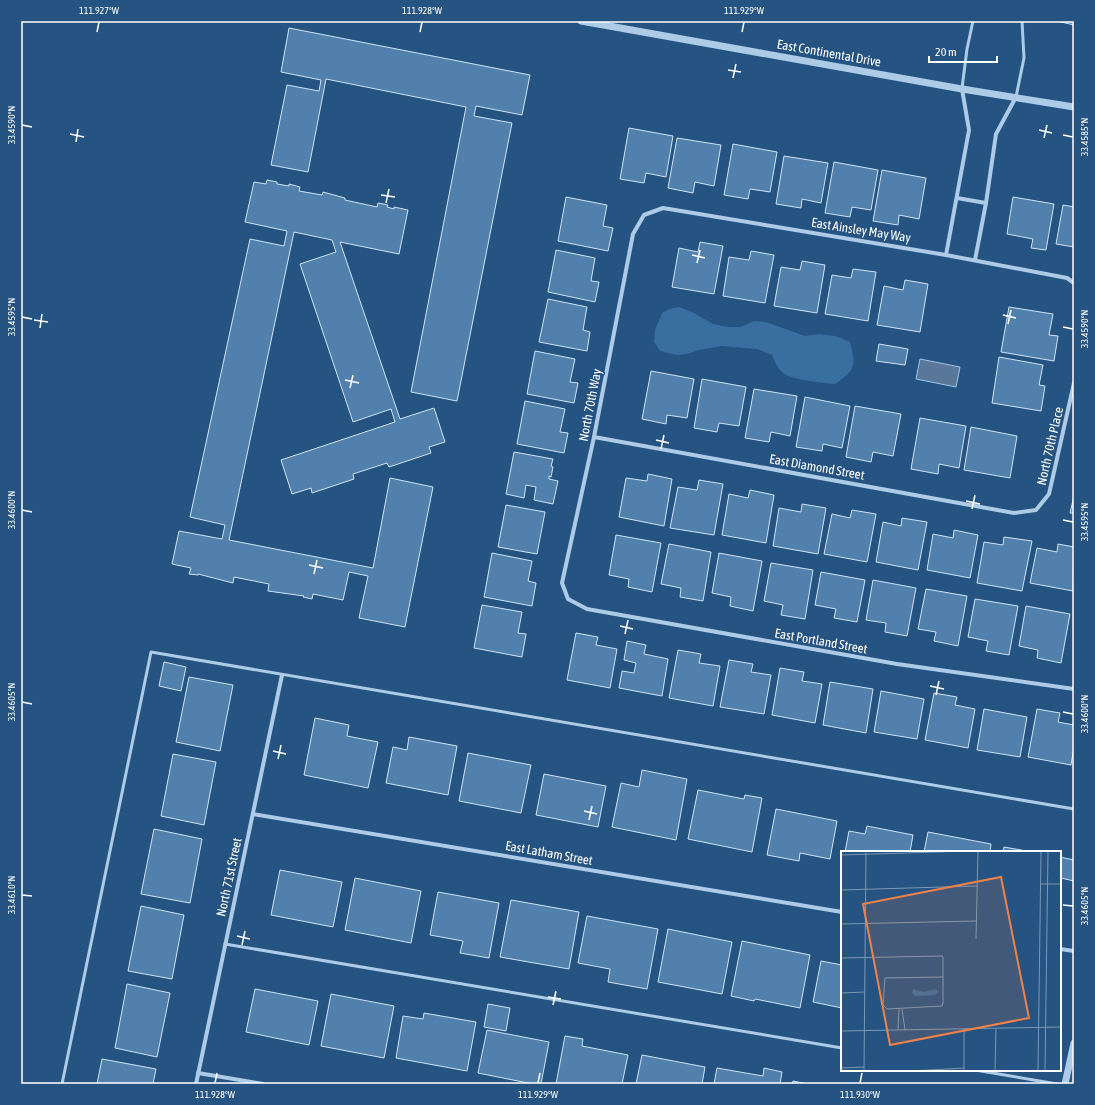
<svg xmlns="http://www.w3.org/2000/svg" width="1095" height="1105" font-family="'Asap Condensed',sans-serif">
<rect width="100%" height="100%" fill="#255382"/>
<path fill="#396ea0" d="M679 307 694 313 713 324 728 327H741L754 321 766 322 805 336 819 334 835 336 850 342C856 366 856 370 835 384 823 383 792 380 783 373 777 368 775 361 772 355L757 349 722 346 699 350 687 354 676 355 660 351 654 342 655 330 662 313 669 309Z"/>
<path fill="#587799" stroke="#a1c6e8" d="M920 359 960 367 956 387 916 379Z"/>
<g fill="#5180ac" stroke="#d0e3f6">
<path d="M1057 21H1074V25Z"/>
<path d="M289 28 530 75 522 115 476 106 474 116 512 123 457 401 411 392 466 107 326 79 308 172 271 165 287 85 319 91 321 80 281 72Z"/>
<path d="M629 128 673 136 666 177 646 173 644 183 620 179Z"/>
<path d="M677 138 721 145 714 186 695 182 693 193 668 188Z"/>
<path d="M733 144 777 152 770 192 750 189 748 199 724 195Z"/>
<path d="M784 156 828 163 821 203 802 199 801 208 776 204Z"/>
<path d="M834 162 878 170 871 210 852 207 850 217 825 213Z"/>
<path d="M882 170 926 178 919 219 899 215 898 225 873 221Z"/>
<path d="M267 180 277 182V184L289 186V184L300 187 299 191 322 195 323 192 345 198V200L377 207 378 203 388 205 387 207 394 209V207L408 210 399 254 340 242 400 419 434 408 445 442 429 447 431 453 389 467 387 463 353 474 354 479 312 493 311 488 292 494 281 460 395 422 391 409 353 422 300 264 336 252 332 240 294 232 229 540 373 568 390 478 433 487 405 627 359 618 368 576 349 572 343 600 313 594 312 599 303 597 304 596 268 591 269 584 234 577 233 583 198 574V575L189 574 191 568 172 564 179 531 222 539 225 525 190 517 250 239 284 246 287 231 245 222 254 182 266 184Z"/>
<path d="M566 197 607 205 603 226 613 228 608 251 558 241Z"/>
<path d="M1013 197 1054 204 1046 250 1031 248 1033 239 1007 234Z"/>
<path d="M1063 205 1074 207V247L1056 244Z"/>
<path d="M700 242 723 246 714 294 672 287 679 248 698 252Z"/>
<path d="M556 250 595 258 591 281 599 282 595 302 548 292Z"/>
<path d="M751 251 774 255 765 303 723 296 729 257 749 260Z"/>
<path d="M802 261 825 265 817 313 774 306 781 267 800 270Z"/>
<path d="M853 269 876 272 868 321 825 314 832 275 851 278Z"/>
<path d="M905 280 928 284 920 332 877 325 884 286 903 290Z"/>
<path d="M548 299 587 307 583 330 590 332 587 351 539 342Z"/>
<path d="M1009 307 1053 314 1049 335 1058 336 1054 361 1001 352Z"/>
<path d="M879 344 908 349 905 365 876 361Z"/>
<path d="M535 351 575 359 570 382 578 383 574 403 527 394Z"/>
<path d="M999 357 1043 365 1039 385 1045 386 1041 411 992 403Z"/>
<path d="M651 371 694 379 687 418 667 415 666 424 642 419Z"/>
<path d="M702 379 746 387 739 426 719 423 717 432 694 428Z"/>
<path d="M754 389 797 396 790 436 771 432 769 442 745 438Z"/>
<path d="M805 397 850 406 842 448 823 444 822 451 796 447Z"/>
<path d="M525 401 565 409 560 432 568 433 564 453 517 444Z"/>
<path d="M855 406 901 414 893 456 873 452 871 462 846 457Z"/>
<path d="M920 418 966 426 959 468 939 464 938 474 911 469Z"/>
<path d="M971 427 1017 436 1010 478 964 470Z"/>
<path d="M514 452 553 459 551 466 553 467 551 477 549 476V479L558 481 553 504 534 500 536 487 526 485 524 498 506 494Z"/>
<path d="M648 474 672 479 664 526 619 517 626 478 647 481Z"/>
<path d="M699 480 723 484 714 535 670 528 678 487 697 490Z"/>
<path d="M750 490 774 495 766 543 722 535 729 494 748 498Z"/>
<path d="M1074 496V513H1070Z"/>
<path d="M802 504 826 508 818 554 773 546 779 508 801 512Z"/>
<path d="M506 505 545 512 537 554 498 547Z"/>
<path d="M852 510 876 514 867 562 824 554 832 514 850 518Z"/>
<path d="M902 518 927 522 918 570 876 562 883 522 901 526Z"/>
<path d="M954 530 978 535 970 578 927 570 933 534 953 538Z"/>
<path d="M616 535 661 543 652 592 628 587 629 579 609 575Z"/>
<path d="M1004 537 1032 541 1022 591 977 583 984 542 1003 545Z"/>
<path d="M669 544 711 552 703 601 680 597 681 588 661 584Z"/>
<path d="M1058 544 1074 547 1073 591 1030 583 1037 548 1057 552Z"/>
<path d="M492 553 532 561 528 581 536 583 532 606 484 597Z"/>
<path d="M719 553 762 561 753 611 730 606 731 597 712 593Z"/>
<path d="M771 563 813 570 805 619 781 615 783 605 764 601Z"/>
<path d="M821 572 865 580 857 622 834 618 836 609 815 605Z"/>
<path d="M873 580 916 588 907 636 885 632 886 623 866 620Z"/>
<path d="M926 589 967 596 958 646 934 641 936 632 918 629Z"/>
<path d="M975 599 1018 606 1009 655 986 651 988 641 968 637Z"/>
<path d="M482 605 522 612 518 633 526 634 522 657 474 648Z"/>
<path d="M1026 606 1070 614 1061 663 1037 658 1038 650 1019 646Z"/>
<path d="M576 633 598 637 596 645 617 649 610 688 567 680Z"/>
<path d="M627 641 646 645 644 654 668 659 662 696 619 688 622 671 634 673 636 663 624 660Z"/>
<path d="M678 650 701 654 699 663 720 666 713 706 669 698Z"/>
<path d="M729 660 753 664 751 672 771 675 764 714 720 707Z"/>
<path d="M164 662 186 667 181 691 159 686Z"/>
<path d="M780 668 804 672 802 681 822 684 815 723 772 715Z"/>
<path d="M189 677 233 685 220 751 176 742Z"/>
<path d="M830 682 873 689 866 733 823 725Z"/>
<path d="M881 691 924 699 917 739 874 732Z"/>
<path d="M934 693 957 697 955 705 975 709 968 748 925 740Z"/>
<path d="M984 709 1027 717 1020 757 977 750Z"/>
<path d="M1037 709 1060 713 1058 722 1074 725V747L1071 765 1028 757Z"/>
<path d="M315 718 349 725 347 736 378 742 368 788 304 775Z"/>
<path d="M409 737 457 746 448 795 386 783 393 747 407 750Z"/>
<path d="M468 753 531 765 521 813 459 801Z"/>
<path d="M173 754 216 762 204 825 161 816Z"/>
<path d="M642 770 687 779 676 840 612 827 621 783 639 787Z"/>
<path d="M544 774 606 786 598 827 536 815Z"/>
<path d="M698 790 744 799 745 795 762 798 752 852 688 839Z"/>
<path d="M776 809 837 821 830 859 800 853 799 861 767 855Z"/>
<path d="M867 826 913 835 910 852H845L849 831 865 834Z"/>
<path d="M154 829 202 839 190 903 141 894Z"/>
<path d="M928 832 991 844 990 852H924Z"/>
<path d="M1004 847 1032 852H1003Z"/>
<path d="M1060 857 1074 860V881L1061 878 1060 881Z"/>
<path d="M280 870 342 882 333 927 271 915Z"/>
<path d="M355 878 421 891 411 943 345 930Z"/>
<path d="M438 892 499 903 489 958 460 953 463 941 430 935Z"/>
<path d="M511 900 579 912 569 969 500 957Z"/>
<path d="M141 906 184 915 172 979 128 971Z"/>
<path d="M587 916 658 929 647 989 608 982 610 969 578 963Z"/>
<path d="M668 929 732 942 722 994 658 982Z"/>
<path d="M742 941 810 955 800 1008 755 999 754 1001 731 996Z"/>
<path d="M821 961 842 965V1008L813 1002Z"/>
<path d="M127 984 170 993 157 1057 115 1048Z"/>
<path d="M255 989 318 1001 309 1045 246 1032Z"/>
<path d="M331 994 394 1006 384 1058 321 1046Z"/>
<path d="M488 1004 510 1008 506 1031 484 1027Z"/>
<path d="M424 1013 476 1022 467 1071 396 1058 403 1016 423 1019Z"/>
<path d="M487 1030 549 1042 541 1084H533L478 1073Z"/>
<path d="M565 1036 583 1039 582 1046 628 1055 622 1084H556Z"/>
<path d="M642 1055 705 1067 702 1084H636Z"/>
<path d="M102 1059 156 1069 153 1084H97Z"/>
<path d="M717 1068 763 1076 764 1068 782 1072 780 1084H714Z"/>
<path d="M793 1081 808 1084H792Z"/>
</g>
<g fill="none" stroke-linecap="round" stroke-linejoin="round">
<g stroke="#adcbe7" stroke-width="3">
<path d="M962 88 967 49 973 21"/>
<path d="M1016 97 1024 58 1022 21"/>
<path d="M225 944 842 1048"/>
<path d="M975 1070 1057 1084"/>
<path d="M62 1084 151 652 1074 809"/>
</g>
<g stroke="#adcbe7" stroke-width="4">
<path d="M957 198 986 203"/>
<path d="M946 255 969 130 962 89"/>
<path d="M975 260 986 203 996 134 1016 97"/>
<path d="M1074 283 1067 278 946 255 663 208 644 215 633 234 594 437 562 583 568 599 587 609 897 664 1074 689"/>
<path d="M594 437 1014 513 1036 510 1049 494 1074 383"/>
<path d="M253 814 842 912"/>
<path d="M1060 949 1074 951"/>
<path d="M198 1073 263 1084"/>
<path d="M196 1084 282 675"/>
</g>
<g stroke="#adcbe7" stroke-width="7">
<path d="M581 21 962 89 1074 107"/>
<path d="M1065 1084 1074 1043"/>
</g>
</g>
<path fill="none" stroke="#fff" stroke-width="1.5" d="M97 32 99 22M420 32 422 22M742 32 744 22M728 70 741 72M733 78 736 64M22 125 32 127M1039 130 1052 133M70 134 84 137M1063 135 1073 137M1044 138 1047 125M76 142 78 129M381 195 395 197M386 203 389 189M692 255 705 258M697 263 700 250M1003 315 1016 318M22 317 32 319M34 320 48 322M1008 324 1011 310M1063 327 1073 329M40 328 42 314M345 380 359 383M350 388 353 375M656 440 669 443M661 449 664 435M966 501 980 504M972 509 975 495M22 510 32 512M1063 520 1073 522M309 565 323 568M314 574 317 560M620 626 633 629M625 634 628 620M930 686 944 689M936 695 939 681M22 702 32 704M1063 712 1073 714M273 751 286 754M278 759 281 745M584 811 597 814M589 820 592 806M22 895 32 896M1063 905 1073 906M237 936 250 939M242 945 245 931M548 997 561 999M553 1005 556 991M215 1083 217 1073M538 1083 540 1073M860 1083 862 1073"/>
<g text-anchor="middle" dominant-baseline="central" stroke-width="3" stroke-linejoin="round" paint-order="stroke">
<g font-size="13" fill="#fff" stroke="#255382">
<text transform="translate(829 53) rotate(10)">East Continental Drive</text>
<text transform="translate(861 230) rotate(9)">East Ainsley May Way</text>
<text transform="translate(590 405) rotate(-79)">North 70th Way</text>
<text transform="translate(1050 446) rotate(-77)">North 70th Place</text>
<text transform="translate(817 467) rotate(10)">East Diamond Street</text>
<text transform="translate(821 641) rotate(10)">East Portland Street</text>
<text transform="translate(549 853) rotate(10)">East Latham Street</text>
<text transform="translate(229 877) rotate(-78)">North 71st Street</text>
</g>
</g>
<g transform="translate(841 851)">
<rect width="220" height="220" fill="#255382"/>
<path d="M72 138 83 141 95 138 97 141 94 144 74 145 71 142Z" fill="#396ea0"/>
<path fill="none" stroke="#7c98b4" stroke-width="1" d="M0 4 127 0M200 33H220M0 39 136 35M0 73 136 70M135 88 137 0M0 107 101 105 102 106V152L101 155 46 158 42 154 44 127 102 126M0 142 24 141M61 158 64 179M57 179 58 158M0 180 220 176M0 217 23 216M23 220 25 0M71 220 123 217M123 220V178M154 220 155 178M197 220 200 0M204 220 207 0"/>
<path fill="#ee8249" fill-opacity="0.15" stroke="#ee8249" stroke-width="2" d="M160 26 188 167 49 194 22 53Z"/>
<rect width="220" height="220" fill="none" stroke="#fff" stroke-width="2"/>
</g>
<rect width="1095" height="1105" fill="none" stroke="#255382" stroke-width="44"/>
<path d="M929 56v6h68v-6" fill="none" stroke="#ffffff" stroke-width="2"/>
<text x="935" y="56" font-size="12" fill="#ffffff" stroke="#255382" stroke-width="3" paint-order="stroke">20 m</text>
<rect x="22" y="22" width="1051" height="1061" fill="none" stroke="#fff" stroke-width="1.5"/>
<g font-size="10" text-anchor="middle" fill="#fff">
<text x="99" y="14">111.927°W</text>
<text x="422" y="14">111.928°W</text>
<text x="744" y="14">111.929°W</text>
<text transform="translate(11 125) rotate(-90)" y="4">33.4590°N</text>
<text transform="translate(1084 137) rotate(-90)" y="4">33.4585°N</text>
<text transform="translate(11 317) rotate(-90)" y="4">33.4595°N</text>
<text transform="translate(1084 329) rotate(-90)" y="4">33.4590°N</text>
<text transform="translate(11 510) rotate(-90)" y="4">33.4600°N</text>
<text transform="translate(1084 522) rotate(-90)" y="4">33.4595°N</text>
<text transform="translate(11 702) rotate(-90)" y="4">33.4605°N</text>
<text transform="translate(1084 714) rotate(-90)" y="4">33.4600°N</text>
<text transform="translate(11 895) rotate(-90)" y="4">33.4610°N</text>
<text transform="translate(1084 906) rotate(-90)" y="4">33.4605°N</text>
<text x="215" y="1098">111.928°W</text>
<text x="538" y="1098">111.929°W</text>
<text x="860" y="1098">111.930°W</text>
</g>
</svg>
